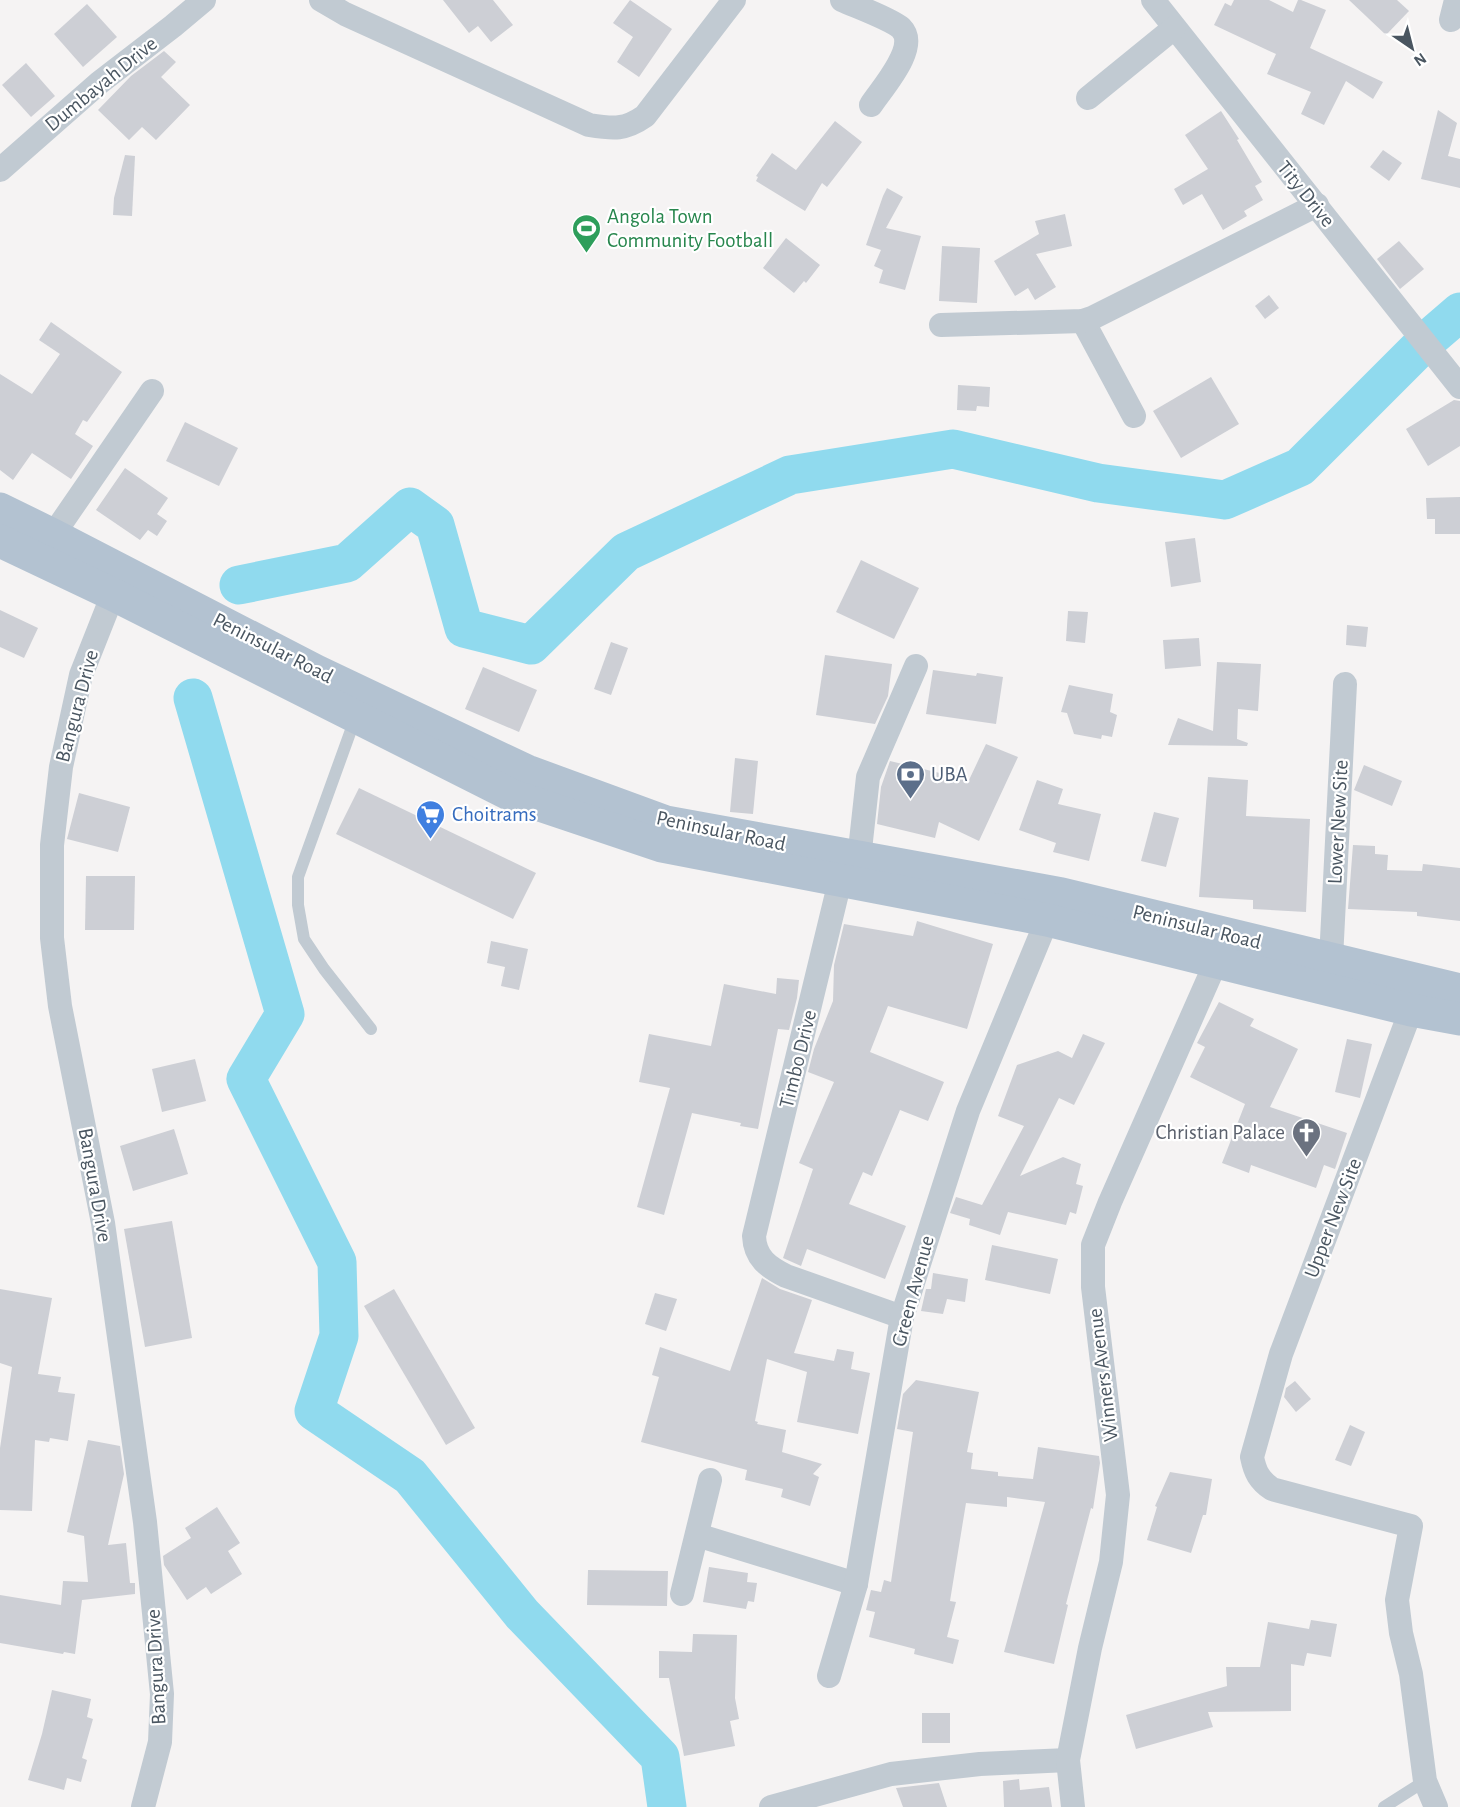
<svg xmlns="http://www.w3.org/2000/svg" width="1460" height="1807" font-family="'Alegreya Sans',sans-serif">
<rect width="100%" height="100%" fill="#f5f3f3"/>
<g fill="none" stroke-linecap="round" stroke-linejoin="round">
<g stroke="#90daee" stroke-width="39">
<path d="M239 585 347 563 410 507 435 525 464 628 531 645 626 552 790 475 953 449 1098 483 1225 500 1300 467 1424 343 1460 312"/>
<path d="M193 698 285 1014 246 1079 337 1262 339 1336 314 1411 410 1476 522 1614 660 1757 667 1807"/>
</g>
</g>
<g fill="#cdcfd5">
<path d="M443 0H493L513 25 491 42 478 26 469 33Z"/>
<path d="M630 0 672 29 639 77 617 62 633 37 613 23Z"/>
<path d="M1234 0H1269L1293 12 1298 0H1301L1326 10 1310 48 1383 82 1373 99 1346 81 1324 125 1301 114 1311 92 1267 74 1276 54 1214 25 1225 3 1231 6Z"/>
<path d="M1349 0H1397L1409 11 1386 35Z"/>
<path d="M87 4 117 37 83 67 54 34Z"/>
<path d="M164 51 176 62 161 77 190 105 156 140 142 127 129 140 98 110 131 76Z"/>
<path d="M26 63 55 96 31 117 2 85Z"/>
<path d="M1438 110 1457 123 1448 156 1460 159V188L1421 179Z"/>
<path d="M1221 111 1239 139 1237 140 1262 182 1255 186 1263 200 1244 211 1247 216 1223 230 1202 194 1183 205 1174 189 1208 169 1185 135Z"/>
<path d="M835 121 862 142 827 187 822 183 805 211 756 181 758 177 756 176 772 153 796 170Z"/>
<path d="M1383 150 1402 163 1389 181 1370 167Z"/>
<path d="M125 155 135 156 132 216 113 215 114 198Z"/>
<path d="M887 188 903 197 886 228 921 236 905 290 879 283 883 270 874 266 881 250 866 245 883 196Z"/>
<path d="M1065 214 1072 246 1036 254 1056 287 1035 300 1028 288 1015 296 994 261 1039 234 1035 221Z"/>
<path d="M786 238 820 265 806 283 804 281 794 293 763 268Z"/>
<path d="M1399 241 1424 269 1400 289 1377 259Z"/>
<path d="M942 246 980 248 977 303 939 301Z"/>
<path d="M1269 295 1279 308 1265 319 1255 306Z"/>
<path d="M51 322 122 372 87 422 83 420 75 434 93 446 71 479 32 453 13 480 0 470V374L32 394 60 354 39 340Z"/>
<path d="M1211 377 1239 424 1181 458 1153 411Z"/>
<path d="M958 385 990 387 989 407 977 406 976 411 957 410Z"/>
<path d="M1454 400 1460 401V446L1428 466 1406 429Z"/>
<path d="M185 422 238 448 219 486 166 461Z"/>
<path d="M125 468 168 498 157 514 167 521 157 536 148 530 140 540 96 510Z"/>
<path d="M1460 497V534H1435V519H1427L1426 498Z"/>
<path d="M1195 538 1201 582 1171 587 1165 542Z"/>
<path d="M861 560 919 588 894 639 836 612Z"/>
<path d="M0 610 38 628 24 658 0 647Z"/>
<path d="M1068 611 1088 612 1085 643 1066 641Z"/>
<path d="M1347 625 1368 627 1366 647 1346 645Z"/>
<path d="M1199 638 1201 666 1165 669 1163 640Z"/>
<path d="M611 642 628 648 611 695 594 689Z"/>
<path d="M825 655 892 664 888 696 875 724 816 715Z"/>
<path d="M1217 662 1261 664 1258 711 1238 709 1237 739 1248 743 1247 746 1168 745 1178 718 1213 731Z"/>
<path d="M483 667 537 690 519 732 465 709Z"/>
<path d="M933 670 976 676 977 673 1003 677 996 724 926 714Z"/>
<path d="M1069 685 1113 694 1110 712 1117 715 1112 737 1102 735 1101 739 1074 734 1067 713 1061 712Z"/>
<path d="M986 744 1018 757 979 841 939 822 935 838 877 824 881 787 890 761 969 780Z"/>
<path d="M735 758 758 761 753 814 730 812Z"/>
<path d="M1364 765 1402 781 1392 806 1354 790Z"/>
<path d="M1208 777 1248 780 1246 816 1310 819 1306 912 1253 909V900L1199 897Z"/>
<path d="M1037 780 1063 789 1058 804 1101 814 1089 861 1053 852 1056 843 1019 830Z"/>
<path d="M359 788 536 873 513 919 336 834Z"/>
<path d="M79 793 130 807 118 852 67 839Z"/>
<path d="M1154 812 1179 818 1166 867 1141 861Z"/>
<path d="M1353 845 1375 846V854L1388 855 1387 870 1422 871 1423 864 1460 868V921L1417 916V912L1348 909Z"/>
<path d="M86 876H135L134 930H85Z"/>
<path d="M917 921 993 944 967 1029 888 1006 870 1052 944 1082 928 1121 900 1110 872 1176 863 1172 849 1204 906 1226 885 1279 807 1249 801 1266 783 1258 813 1169 799 1163 834 1082 808 1072 814 1049 833 1001 834 965 844 924 913 936Z"/>
<path d="M491 941 528 949 519 990 501 986 505 967 487 963Z"/>
<path d="M777 978 799 980 797 998 789 1030 778 1029 758 1129 740 1126 741 1123 692 1113 664 1215 637 1207 670 1088 639 1082 649 1034 711 1046 724 984 776 994Z"/>
<path d="M1219 1002 1254 1019 1250 1026 1298 1049 1270 1107 1347 1133 1335 1169 1324 1165 1316 1188 1251 1165 1249 1173 1222 1163 1245 1104 1190 1077 1205 1047 1197 1043Z"/>
<path d="M1083 1034 1105 1043 1074 1105 1059 1098 1020 1176 1063 1157 1081 1164 1076 1184 1083 1186 1076 1214 1070 1212 1066 1225 1008 1212 1000 1235 969 1225 970 1219 950 1213 956 1197 982 1205 1024 1126 998 1116 1017 1065 1058 1051 1072 1058Z"/>
<path d="M1347 1039 1372 1044 1360 1098 1335 1092Z"/>
<path d="M195 1059 206 1101 162 1112 152 1069Z"/>
<path d="M174 1129 188 1174 133 1191 120 1146Z"/>
<path d="M172 1221 192 1338 145 1347 124 1229Z"/>
<path d="M992 1245 1058 1259 1050 1294 985 1280Z"/>
<path d="M933 1273 968 1279 965 1302 947 1299 943 1314 921 1311 926 1289H931Z"/>
<path d="M762 1278 780 1289 812 1300 794 1353 834 1361 837 1349 854 1352 851 1369 870 1373 858 1434 797 1422 807 1372 767 1359 755 1421 758 1422 757 1424 786 1430 782 1452 822 1464 813 1474 819 1477 810 1506 781 1497 783 1489 745 1480 747 1470 641 1442 659 1377 652 1375 660 1347 730 1371Z"/>
<path d="M0 1289 52 1298 38 1374 61 1377 58 1392 75 1394 68 1441 50 1438 49 1442 35 1440 32 1511 0 1510V1448L12 1367 0 1363Z"/>
<path d="M394 1289 475 1428 446 1445 364 1306Z"/>
<path d="M655 1293 677 1299 666 1331 645 1324Z"/>
<path d="M916 1380 979 1392 967 1452 973 1453 971 1469 998 1472V1476L1033 1479 1038 1447 1099 1456 1100 1463 1093 1509 1091 1508 1066 1604 1068 1605 1054 1664 1004 1652 1045 1502 1007 1497V1507L966 1503 950 1601 956 1602 947 1637 959 1640 953 1664 914 1654 915 1649 869 1637 875 1612 866 1610 871 1590 881 1592 884 1580 891 1582 913 1432 897 1429 903 1394Z"/>
<path d="M1295 1381 1311 1399 1296 1412 1284 1397 1286 1388Z"/>
<path d="M1350 1425 1365 1432 1351 1466 1335 1460Z"/>
<path d="M88 1440 120 1446 124 1474 108 1545 126 1543 130 1583H135V1594L82 1600 75 1654 64 1652 63 1654 0 1643V1595L61 1605 63 1581 88 1582 84 1536 67 1532Z"/>
<path d="M1170 1472 1212 1479 1206 1515H1203L1191 1553 1147 1540 1157 1507 1155 1506Z"/>
<path d="M217 1507 240 1543 228 1551 242 1574 211 1594 206 1587 187 1600 164 1565 163 1556 191 1538 185 1528Z"/>
<path d="M709 1567 748 1573 747 1582 757 1583 754 1602 748 1601 746 1609 703 1602Z"/>
<path d="M588 1570 668 1571 667 1606 587 1605Z"/>
<path d="M1311 1620 1337 1624 1331 1657 1307 1653 1304 1666 1291 1664V1711L1208 1712 1213 1727 1136 1749 1126 1715 1227 1686 1226 1667H1260L1268 1622 1309 1629Z"/>
<path d="M693 1634 737 1635 735 1698 739 1719 730 1721 735 1746 684 1756 669 1678H659V1651L692 1652Z"/>
<path d="M52 1690 91 1699 87 1717 93 1719 82 1758 87 1760 81 1782 67 1778 64 1790 28 1780 42 1734Z"/>
<rect x="922" y="1713" width="28" height="30"/>
<path d="M1019 1779 1020 1790 1049 1787 1052 1807H1004L1003 1781Z"/>
<path d="M939 1783 947 1807H903L896 1788Z"/>
</g>
<g fill="none" stroke-linecap="round" stroke-linejoin="round">
<g stroke="#c1cad2" stroke-width="12">
<path d="M355 719 298 877V905L304 939 324 969 371 1029"/>
<path d="M1384 1807 1425 1781"/>
</g>
<g stroke="#c1cad2" stroke-width="24">
<path d="M321 0 345 14 589 125C614 129 625 130 645 116L734 0"/>
<path d="M842 0C855 6 891 19 901 28 920 47 882 88 871 105"/>
<path d="M1153 0 1460 387"/>
<path d="M1451 20 1456 0"/>
<path d="M1088 98 1174 28"/>
<path d="M0 170 99 83 173 26 204 0"/>
<path d="M1083 321 1134 416"/>
<path d="M941 325 1083 321 1092 318 1317 205"/>
<path d="M53 535 152 391"/>
<path d="M119 579 81 675 61 767 52 845V938L60 1006 103 1223 145 1522 162 1694 160 1742 143 1807"/>
<path d="M859 859 868 777 916 666"/>
<path d="M840 881 754 1236C755 1258 768 1267 786 1276L902 1317"/>
<path d="M1331 959 1345 684"/>
<path d="M1415 995 1411 1010 1281 1354 1252 1457C1255 1472 1259 1480 1272 1489L1411 1526 1397 1600 1401 1633 1411 1674 1425 1781 1436 1807"/>
<path d="M697 1535 856 1584"/>
<path d="M682 1594 710 1480"/>
<path d="M829 1676 856 1584 902 1317 968 1111 1047 920"/>
<path d="M771 1807 891 1774 980 1764 1068 1760"/>
<path d="M1073 1807 1068 1760 1090 1648 1111 1562 1118 1495 1093 1287V1245L1110 1202 1216 962 1220 949"/>
</g>
<g stroke="#b3c2d1" stroke-width="33">
<path d="M0 509 53 535 316 671 527 771 666 822 1062 894 1460 990"/>
<path d="M0 541 112 594 513 796 662 846 1047 920 1411 1010 1460 1019"/>
</g>
</g>
<defs>
<symbol id="stadium-pin" viewBox="-11 -11 22 30"><path d="M0 17L-7.5 6A9.5 9.5 0 1 1 7.5 6Z" fill="#2e9e5b" stroke="#fff"/><path d="M0-5a6.5 5 0 1 0 0 10a6.5 5 0 1 0 0-10ZM-3.5-1.8h7v3.6h-7Z" fill="#fff"/></symbol>
<symbol id="bank-pin" viewBox="-11 -11 22 30"><path d="M0 17L-7.5 6A9.5 9.5 0 1 1 7.5 6Z" fill="#5c6f8a" stroke="#fff"/><path d="M-6-4H6V4H-6ZM0-2.3a2.3 2.3 0 1 0 0 4.6a2.3 2.3 0 1 0 0-4.6Z" fill="#fff"/></symbol>
<symbol id="supermarket-pin" viewBox="-11 -11 22 30"><path d="M0 17L-7.5 6A9.5 9.5 0 1 1 7.5 6Z" fill="#3f7fe0" stroke="#fff"/><path d="M-6-5.5h2.5l.6 2H6L4.5 2H-2.5L-4.4-4H-6ZM-1.5 3.2a1.3 1.3 0 1 0 .1 0ZM3 3.2a1.3 1.3 0 1 0 .1 0Z" fill="#fff"/></symbol>
<symbol id="church-pin" viewBox="-11 -11 22 30"><path d="M0 17L-7.5 6A9.5 9.5 0 1 1 7.5 6Z" fill="#6b7280" stroke="#fff"/><path d="M-1.2-6h2.4v3.5h3.3v2.4h-3.3V6h-2.4V-.1h-3.3v-2.4h3.3Z" fill="#fff"/></symbol>
</defs>
<g fill-rule="evenodd">
<use href="#stadium-pin" x="570" y="212" width="33" height="45"/>
<use href="#bank-pin" x="894" y="758" width="33" height="45"/>
<use href="#supermarket-pin" x="414" y="798" width="33" height="45"/>
<use href="#church-pin" x="1290" y="1116" width="33" height="45"/>
</g>
<g text-anchor="middle" dominant-baseline="central" stroke-width="4.5" stroke-linejoin="round" paint-order="stroke">
<g font-size="21" fill="#4a5661" stroke="#fff">
<text transform="translate(101 84) rotate(-39)">Dumbayah Drive</text>
<text transform="translate(1306 194) rotate(51)">Tity Drive</text>
<text transform="translate(273 648) rotate(27)">Peninsular Road</text>
<text transform="translate(77 706) rotate(-75)">Bangura Drive</text>
<text transform="translate(1338 822) rotate(-87)">Lower New Site</text>
<text transform="translate(721 831) rotate(12)">Peninsular Road</text>
<text transform="translate(1197 927) rotate(14)">Peninsular Road</text>
<text transform="translate(798 1059) rotate(-76)">Timbo Drive</text>
<text transform="translate(95 1185) rotate(80)">Bangura Drive</text>
<text transform="translate(1333 1218) rotate(-69)">Upper New Site</text>
<text transform="translate(913 1291) rotate(-75)">Green Avenue</text>
<text transform="translate(1103 1375) rotate(-97)">Winners Avenue</text>
<text transform="translate(156 1667) rotate(-93)">Bangura Drive</text>
</g>
<g font-size="21" fill="#27864d" stroke="#fff" text-anchor="start">
<text x="607" y="216">Angola Town<tspan x="607" dy="24">Community Football</tspan></text>
</g>
<g font-size="21" fill="#4e5e75" stroke="#fff" text-anchor="start">
<text x="931" y="774">UBA</text>
</g>
<g font-size="21" fill="#366cbe" stroke="#fff" text-anchor="start">
<text x="452" y="814">Choitrams</text>
</g>
<g font-size="21" fill="#5b616d" stroke="#fff" text-anchor="end">
<text x="1285" y="1132">Christian Palace</text>
</g>
</g>
<g transform="translate(1412 48) rotate(145)" stroke="#ffffff" stroke-width="4.5" paint-order="stroke">
<path d="M0-4.5L10 22L0 15L-10 22Z" fill="#4a5661"/>
<text y="-9" font-size="16" font-weight="bold" text-anchor="middle" fill="#4a5661">N</text>
</g>
</svg>
